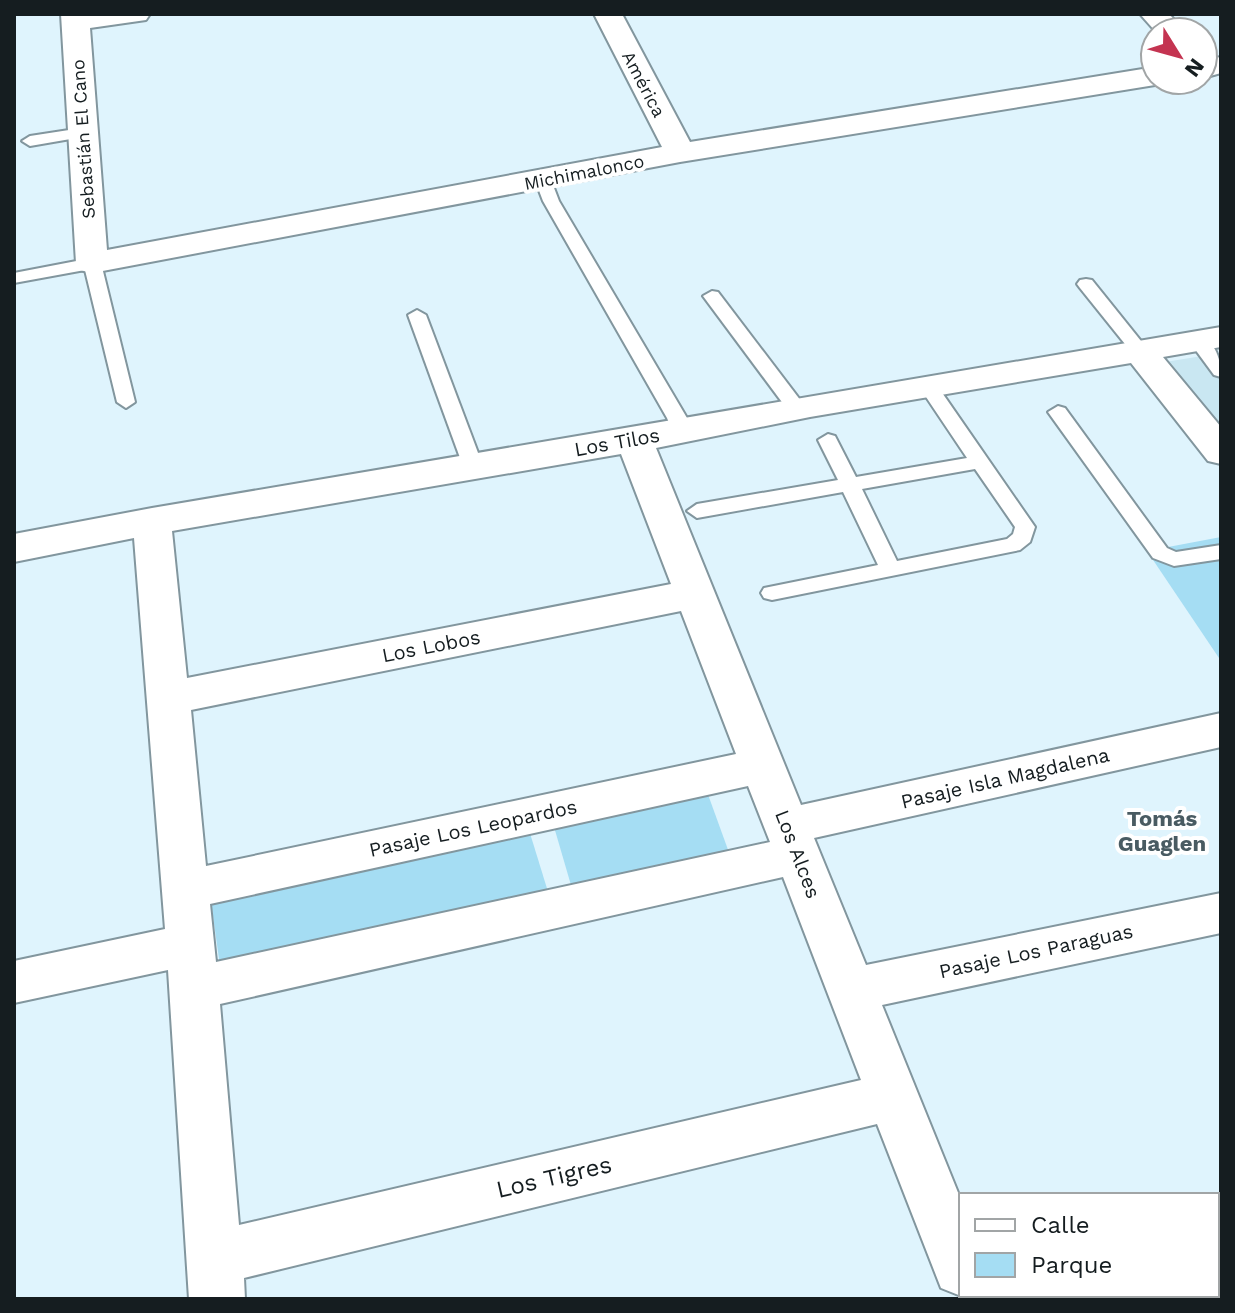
<svg xmlns="http://www.w3.org/2000/svg" width="1235" height="1313" font-family="'Work Sans',sans-serif">
<rect width="100%" height="100%" fill="#dff4fd"/>
<path fill="#c9e7f2" d="M1221 353V434L1165 362Z"/>
<g fill="#a5ddf3">
<path d="M1221 537V661L1147 551Z"/>
<path d="M706 789 731 858 573 892 552 820Z"/>
<path d="M529 830 549 895 221 973 211 902Z"/>
</g>
<g fill="none" stroke-linecap="round" stroke-linejoin="round">
<defs>
<g id="service">
<path d="M82 128 88 130V136L30 146 22 141 30 136Z"/>
<path d="M543 175 551 180 559 201 687 418 691 431 688 435H674L667 418 543 201 535 180Z"/>
<path d="M92 258 101 263 135 402 126 408 117 402 85 270 14 283V273Z"/>
<path d="M1086 279 1092 280 1145 346 1148 350 1145 354H1133L1080 288 1077 284 1080 280Z"/>
<path d="M712 291 718 292 804 405 807 409 804 413H790L703 296Z"/>
<path d="M417 310 426 315 483 466 480 471H466L463 466 408 315Z"/>
<path d="M1198 336C1216 341 1221 360 1221 377L1214 375 1189 341Z"/>
<path d="M929 382 936 384 1035 527 1030 542 1020 550 772 600 764 598 761 593 764 588 878 565 843 492 697 518 687 511 697 504 838 480 818 440 828 434 835 436 856 477 967 458 920 388ZM975 469 1015 527 1013 534 1007 539 897 561 862 489Z"/>
<path d="M1058 406 1065 408 1167 548 1176 552 1221 545V559L1174 566 1153 558 1048 412Z"/>
</g>
<g id="minor">
<path d="M61 14H150L146 20 90 28 107 250 662 147 594 14H622L690 142 1155 67V80H1167L1155 85 680 162 92 273 80 270 76 263Z"/>
<path d="M1140 14H1169L1186 32H1156Z"/>
<path d="M1221 57V73L1203 78V60Z"/>
<path d="M1221 327V347L1163 357 1221 427V464L1208 461 1131 363 810 417 656 448 801 805 1221 713V747L814 838 866 965 1221 893V933L882 1005 961 1200V1295H965L961 1296 941 1288 877 1124 244 1278 245 1299H189L168 970 14 1003V961L165 929 134 538 14 562V534L152 508ZM621 454 671 584 187 678 172 531ZM681 611 736 754 206 866 191 710ZM748 786 770 842 216 962 210 904ZM783 877 861 1080 239 1225 220 1004Z"/>
</g>
</defs>
<use href="#service" stroke="#82969e" stroke-width="4"/>
<use href="#minor" stroke="#82969e" stroke-width="4"/>
<use href="#service" fill="#fff" fill-rule="evenodd"/>
<use href="#minor" fill="#fff" fill-rule="evenodd"/>
</g>
<g text-anchor="middle" dominant-baseline="central" stroke-width="8" stroke-linejoin="round" paint-order="stroke">
<g font-size="18" fill="#151d20" stroke="#fff">
<text transform="translate(644 84) rotate(62)">América</text>
<text transform="translate(83 139) rotate(-94)">Sebastián El Cano</text>
<text transform="translate(584 172) rotate(-11)">Michimalonco</text>
</g>
<g font-size="20" fill="#151d20" stroke="#fff">
<text transform="translate(617 442) rotate(-10)">Los Tilos</text>
<text transform="translate(431 646) rotate(-11)">Los Lobos</text>
<text transform="translate(1005 778) rotate(-13)">Pasaje Isla Magdalena</text>
<text transform="translate(473 828) rotate(-12)">Pasaje Los Leopardos</text>
<text transform="translate(798 854) rotate(69)">Los Alces</text>
<text transform="translate(1036 951) rotate(-12)">Pasaje Los Paraguas</text>
</g>
<g font-size="22" font-weight="bold" fill="#495b62" stroke="#fff">
<text x="1162" y="818">Tomás<tspan x="1162" dy="25">Guaglen</tspan></text>
</g>
<g font-size="24" fill="#151d20" stroke="#fff">
<text transform="translate(554 1177) rotate(-13)">Los Tigres</text>
</g>
</g>
<rect width="1235" height="1313" fill="none" stroke="#151d20" stroke-width="32"/>
<rect x="959" y="1193" width="260" height="104" fill="#ffffff" stroke="#a1a5a6" stroke-width="2"/>
<rect x="975" y="1219" width="40" height="12" fill="#ffffff" stroke="#a1a5a6" stroke-width="2"/>
<text x="1031" y="1233" font-size="24" fill="#151d20">Calle</text>
<rect x="975" y="1253" width="40" height="24" fill="#a5ddf3" stroke="#a1a5a6" stroke-width="2"/>
<text x="1031" y="1273" font-size="24" fill="#151d20">Parque</text>
<g transform="translate(1179 56) rotate(127)"><circle r="38" fill="#ffffff" stroke="#a1a5a6" stroke-width="2"/>
<path d="M0-6L14 30L0 20L-14 30Z" fill="#c43451"/>
<text y="-12" font-size="22" font-weight="bold" text-anchor="middle" fill="#151d20">N</text>
</g>
</svg>
